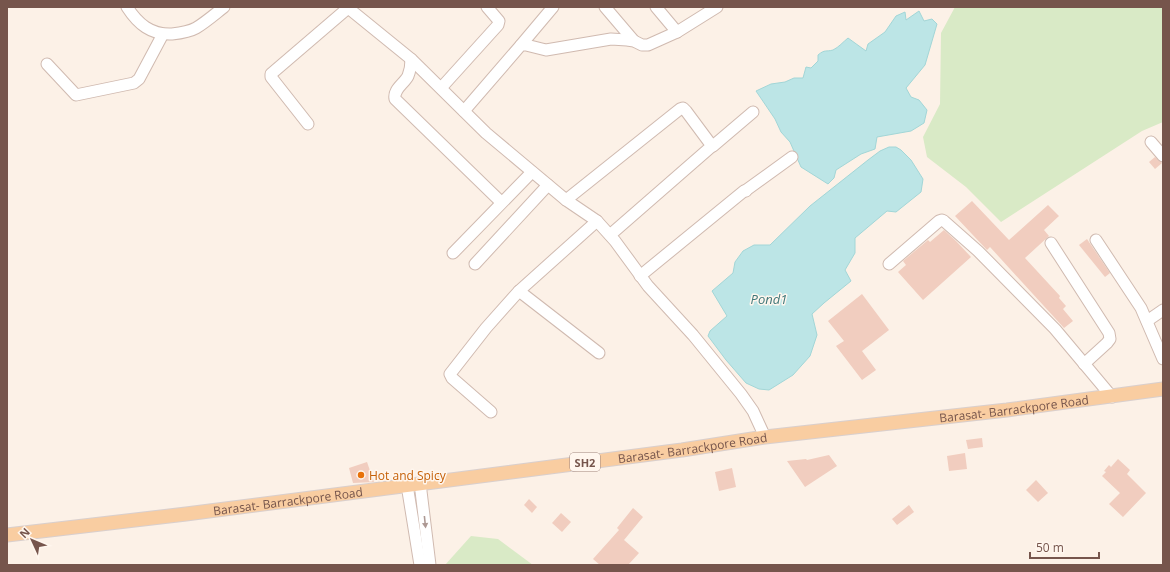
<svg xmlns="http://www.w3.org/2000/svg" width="1170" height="572" font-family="'Open Sans',sans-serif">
<rect width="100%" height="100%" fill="#fcf1e7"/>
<g fill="#d9eac6">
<path d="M955 7H1163V122L1142 131 1001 222 966 187 927 157 923 137 940 104 941 33Z"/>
<path d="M471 536 498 539 533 565H445Z"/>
</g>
<g fill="#bce5e6" stroke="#a2d6d7">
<path d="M919 11 924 21 932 19 937 24 925 65 906 88 911 97 919 100 927 110 924 123 911 131 877 137 875 149 861 154 836 170 834 178 828 184 801 167 790 142 781 132 775 119 756 91 771 84 785 82 794 78H803L806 67 811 68 818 61V55C825 49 826 52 833 50 839 47 843 42 848 38L866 51 868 44 885 32 896 16 905 12 906 20Z"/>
<path d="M889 147H896L901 150 911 160 923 179 921 192 896 212 887 211 855 238V253L845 270 851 281 824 303 812 314 817 335 810 356 793 375 769 390 759 389 746 383 726 360 708 336 710 331 727 316 712 291 733 273 735 262 743 251 754 245H770L810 206 868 160 880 151Z"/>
</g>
<g fill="#f1cdbf">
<path d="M1155 157 1162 163 1155 169 1149 162Z"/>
<path d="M972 201 1009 240 1048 205 1059 216 1044 230 1049 236 1025 258 1060 296 1059 298 1066 306 1063 309 1073 321 1064 328 990 247 987 250 955 216Z"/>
<path d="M944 230 956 241 971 257 923 300 898 272 906 265 903 261 928 240 930 242Z"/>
<path d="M1087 239 1110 273 1105 277 1079 245Z"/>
<path d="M862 294 889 330 862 351 876 370 862 380 836 346 844 341 828 321Z"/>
<path d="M982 438 983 447 968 449 966 440Z"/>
<path d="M965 453 967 469 949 471 947 456Z"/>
<path d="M829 455 837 466 805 487 787 461 806 459 807 460Z"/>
<path d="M1118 459 1130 470 1127 474 1146 493 1123 517 1109 504 1120 493 1102 476 1106 472 1104 471 1109 465 1111 467Z"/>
<path d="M367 462 374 482 353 483 349 468Z"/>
<path d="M732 468 736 487 719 491 715 472Z"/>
<path d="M1036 480 1048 493 1038 502 1026 490Z"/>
<path d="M529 499 537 507 532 513 524 505Z"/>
<path d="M909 505 914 512 897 525 892 519Z"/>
<path d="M633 508 643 517 624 540 639 553 628 565H600L593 559 619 530 617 528Z"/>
<path d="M561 513 571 522 562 532 552 523Z"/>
</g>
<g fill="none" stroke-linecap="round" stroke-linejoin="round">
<defs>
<g id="minor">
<path d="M127 7C138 24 151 35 172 34 181 33 189 32 196 28 206 22 215 14 224 7"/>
<path d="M347 7 411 59 486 133 566 200 597 221 615 241 648 286 693 335 741 394 753 411 765 437"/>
<path d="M605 7 634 41"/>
<path d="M656 7 677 32"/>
<path d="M521 45 553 7"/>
<path d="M411 59C411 65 410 71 408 76 404 84 393 89 395 99L501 202"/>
<path d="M47 64 76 95 134 83 139 79 163 34"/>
<path d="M441 88 498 25 499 21 487 7"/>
<path d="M464 111 521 45H526L546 50 611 39 627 40 634 41 642 45H648L677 32 717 7"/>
<path d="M308 124 271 77V74L348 8"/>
<path d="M1151 142 1163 156"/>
<path d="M713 146 753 112"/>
<path d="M745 191 792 157"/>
<path d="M566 200 680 109 683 108 686 111 712 146 610 235"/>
<path d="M1096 240 1141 308 1163 359"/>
<path d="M1051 243 1109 333 1110 339 1107 343 1084 364"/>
<path d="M453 253 532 172"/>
<path d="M475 264 548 185"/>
<path d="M889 264 939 221 942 220 944 221 978 251 1055 329 1112 397"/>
<path d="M640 276 744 191H746"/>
<path d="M519 291 599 353"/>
<path d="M1147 321 1163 310"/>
<path d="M491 412 452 378 450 374 486 328 519 291 597 221"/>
<path d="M420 483 430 565"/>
<path d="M407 485 420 565"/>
</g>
<g id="major">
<path id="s1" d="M7 535 186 514 682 450 765 437 1007 410 1163 389"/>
</g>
</defs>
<use href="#minor" stroke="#d0bab0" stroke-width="13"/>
<use href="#major" stroke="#d9cfcd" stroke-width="15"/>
<use href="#minor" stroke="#fff" stroke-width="11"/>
<use href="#major" stroke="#f9cda1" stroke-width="13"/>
</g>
<defs><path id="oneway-solid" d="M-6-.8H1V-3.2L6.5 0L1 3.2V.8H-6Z"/></defs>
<use fill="#ad9994" href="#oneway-solid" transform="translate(425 522) rotate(84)"/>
<circle fill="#e8710a" stroke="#fff6ee" stroke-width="1.5" cx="361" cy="475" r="4"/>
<g text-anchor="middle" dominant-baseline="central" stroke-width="3" stroke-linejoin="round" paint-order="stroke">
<rect fill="#fff6ee" stroke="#9f857d" stroke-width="1" x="570" y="453" width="30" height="18" rx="3"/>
<g font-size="11" font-weight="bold" fill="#76554c">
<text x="585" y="462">SH2</text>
</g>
<g font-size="12" fill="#76554c" stroke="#fff6ee">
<text stroke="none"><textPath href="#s1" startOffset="1015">Barasat- Barrackpore Road</textPath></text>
<text stroke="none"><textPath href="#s1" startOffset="691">Barasat- Barrackpore Road</textPath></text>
<text stroke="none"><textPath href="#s1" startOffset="283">Barasat- Barrackpore Road</textPath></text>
</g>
<g font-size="12" fill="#c56008" stroke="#fff6ee" text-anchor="start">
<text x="369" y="475">Hot and Spicy</text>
</g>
<g font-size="13" font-style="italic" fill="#40787a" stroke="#fff6ee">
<text x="769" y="299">Pond1</text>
</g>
</g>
<rect width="1170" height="572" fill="none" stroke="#76554c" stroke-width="16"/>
<g transform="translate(32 540) rotate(314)" stroke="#fff6ee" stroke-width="3" paint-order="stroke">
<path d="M0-3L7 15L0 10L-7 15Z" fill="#76554c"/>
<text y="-6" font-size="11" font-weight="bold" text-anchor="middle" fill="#76554c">N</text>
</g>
<path d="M1030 552v6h69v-6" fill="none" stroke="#76554c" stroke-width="2"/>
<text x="1036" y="552" font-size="12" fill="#76554c" stroke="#fff6ee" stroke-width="3" paint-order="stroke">50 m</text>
</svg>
